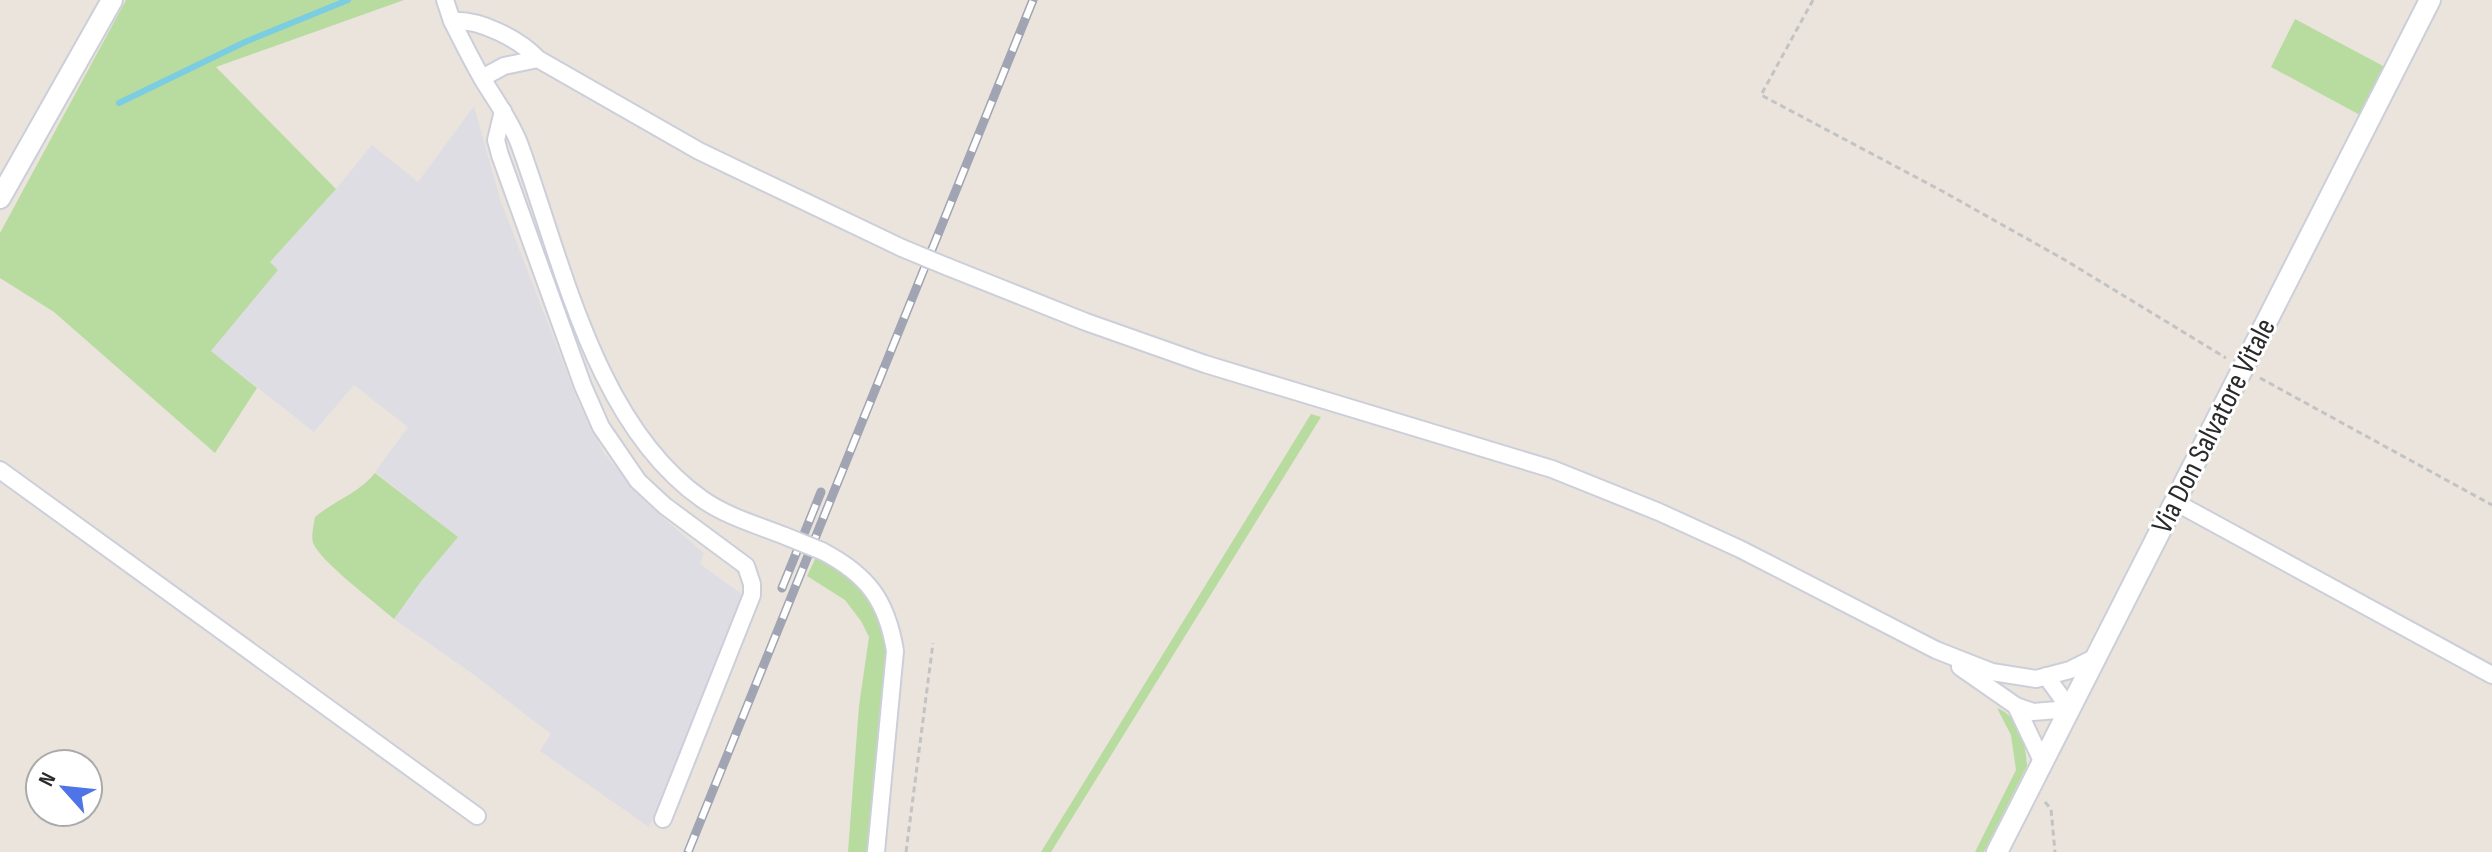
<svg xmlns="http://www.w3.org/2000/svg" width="2492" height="852" font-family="'Sofia Sans Condensed',sans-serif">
<rect width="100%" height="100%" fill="#eae4dd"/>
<path fill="#dfdde4" d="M474 106 500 199 579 404 604 453 643 500 704 553 700 564 743 595 649 827 540 751 551 734 473 674 394 619 422 580 458 537 375 472 408 427 354 385 314 432 211 351 277 270 270 262 336 189 372 145 418 182Z"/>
<g fill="#b8db9f">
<path d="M126 0H404L216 67 336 189 270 262 278 270 211 351 257 388 215 453 54 312 0 278V233Z"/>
<path d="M2295 19 2385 67 2360 115 2271 67Z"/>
<path d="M1311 414 1321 417 1051 852H1041Z"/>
<path d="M375 473 458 537 422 580 394 619C376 603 321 562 313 543 311 536 314 524 315 517 334 501 359 493 375 473Z"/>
<path d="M818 553C864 589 877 594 888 654L870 852H848L859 706 869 637 861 621 845 600 807 576Z"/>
<path d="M1997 708C2019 716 2026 745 2027 766L1984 852H1975L2016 770 2011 735Z"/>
</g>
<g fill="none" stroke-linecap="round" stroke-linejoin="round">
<path stroke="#7bcde2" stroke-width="6" d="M119 103 245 42 348 0"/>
<defs>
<g id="minor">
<path d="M445 0 452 21C462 41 472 61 483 80 496 101 510 120 519 143 562 260 595 424 702 499 726 516 757 525 785 536"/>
<path d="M452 21C480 19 519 39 538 59L699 151 902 248"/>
<path d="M482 78 504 66 538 59"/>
<path d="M503 111 496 140 500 155 583 386 601 427 638 481 665 506 746 566 752 584V595L663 819"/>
<path d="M948 267 1086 322 1205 364 1552 469 1659 512 1740 549 1936 650 1992 672 2036 679 2070 670 2096 657"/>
<path d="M0 470 477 816"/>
<path d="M2175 502 2492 675"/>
<path d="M822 551C868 575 887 601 895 651L876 852"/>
<path d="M1960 667 2016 706 2042 761"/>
<path d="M2046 676 2070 709"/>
<path d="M2016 706 2033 712 2070 709"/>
</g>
<g id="tertiary">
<path d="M0 198 112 0"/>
<path d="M1997 852 2430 0"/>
</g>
</defs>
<use href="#minor" stroke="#cccfda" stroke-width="20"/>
<use href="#tertiary" stroke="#cccfda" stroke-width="24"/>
<g stroke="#c3c3c3" stroke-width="3" stroke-dasharray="6 4" stroke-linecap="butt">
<path d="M1813 0 1761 95 1942 191 2065 260 2226 358"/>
<path d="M2260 378 2492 505"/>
<path d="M2045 802 2051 809 2055 852"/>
<path d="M906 852 933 643"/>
</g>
<use href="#minor" stroke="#fff" stroke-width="16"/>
<use href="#tertiary" stroke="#fff" stroke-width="20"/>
<defs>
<g id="rail">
<path d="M782 588 821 492"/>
<path d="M688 852 1033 0"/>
</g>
</defs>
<use href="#rail" stroke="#a1a4b2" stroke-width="9"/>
<use href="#rail" stroke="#fff" stroke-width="6" stroke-dasharray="18" stroke-linecap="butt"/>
<defs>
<g id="minor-bridge">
<path d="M902 248 948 267"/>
<path d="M785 536 822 551"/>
</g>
</defs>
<use href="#minor-bridge" stroke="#cccfda" stroke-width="20" stroke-linecap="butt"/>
<use href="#minor-bridge" stroke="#fff" stroke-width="16"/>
</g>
<g text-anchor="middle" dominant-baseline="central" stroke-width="6" stroke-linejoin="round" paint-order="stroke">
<g font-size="30" fill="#2a2a2a" stroke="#fff">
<text transform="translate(2214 426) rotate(-63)">Via Don Salvatore Vitale</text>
</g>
</g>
<g transform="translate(64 788) rotate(297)"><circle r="38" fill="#ffffff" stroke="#aaaaaa" stroke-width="2"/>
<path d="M0-6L14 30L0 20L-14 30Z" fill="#4e74e7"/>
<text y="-12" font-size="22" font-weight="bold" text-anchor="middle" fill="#2a2a2a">N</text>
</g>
</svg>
